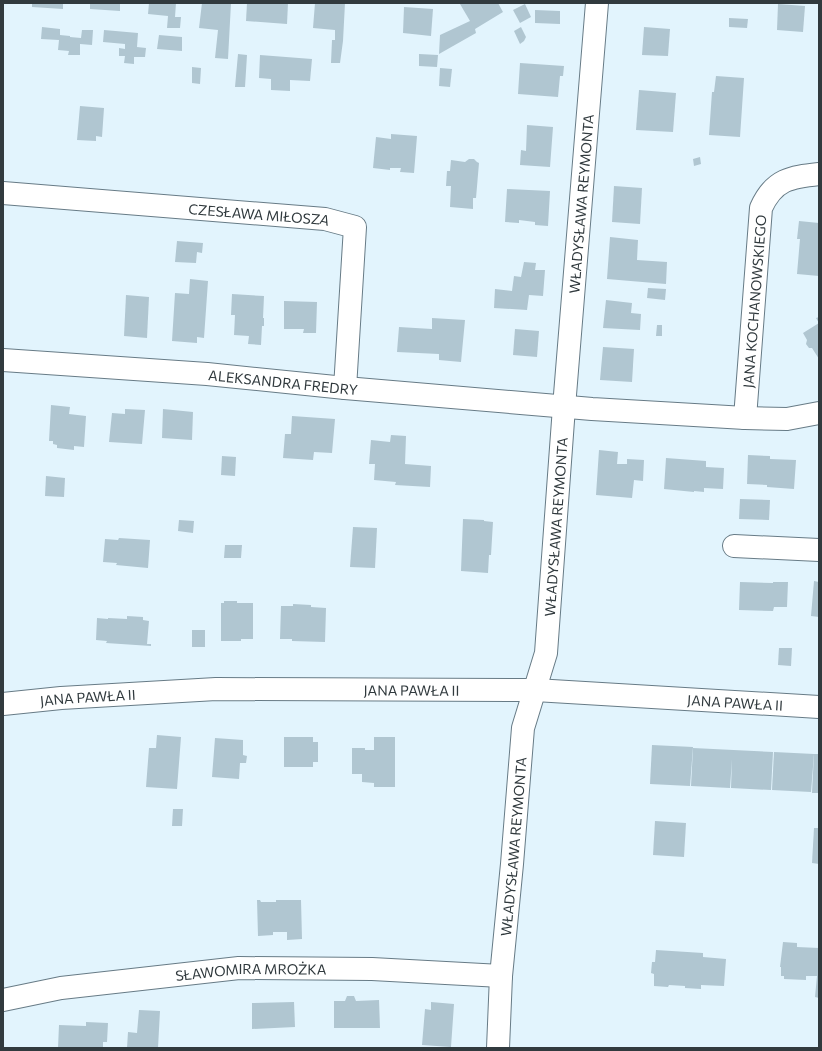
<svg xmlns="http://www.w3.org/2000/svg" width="822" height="1051" font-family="Commissioner,sans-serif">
<rect width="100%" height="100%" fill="#e2f4fd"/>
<g fill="#b0c6d1">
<path d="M32 3H63V9L32 7Z"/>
<path d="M90 3H120V11L90 9Z"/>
<path d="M149 3H176L175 17H181L180 28H167L168 16 148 14Z"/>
<path d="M202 3H231L228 59 215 58 218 30 199 28Z"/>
<path d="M247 3H288L287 24 246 21Z"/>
<path d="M315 3H345L343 41 340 63H331L332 40H335V30L313 28Z"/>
<path d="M461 3H498L503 12 475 29 476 33 439 54 440 35 470 21 460 4Z"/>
<path d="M525 4 531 17 520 23 513 10Z"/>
<path d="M778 4 805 6 803 32 777 30Z"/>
<path d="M404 7 433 9 431 36 403 33Z"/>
<path d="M535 10 560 11V24L535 23Z"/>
<path d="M729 18 748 19 747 28 729 27Z"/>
<path d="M42 27 60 29V35L70 36V37L81 38 82 30H93L92 45 80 44V55H68L69 51 58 50 59 40 41 39Z"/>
<path d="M521 27 526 37 524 41 520 44 514 31Z"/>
<path d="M644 27 670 29 668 56 642 55Z"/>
<path d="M104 30 138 33 137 47 146 48 145 57H134V64L124 63 125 56H119V48L125 49V44L103 42Z"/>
<path d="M159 35 182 37V51L157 49Z"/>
<path d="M238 54 247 55 245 87H235Z"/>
<path d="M419 54 438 55 437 67 419 66Z"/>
<path d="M260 55 312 59 310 81 290 80V91L271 90V79L259 78Z"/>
<path d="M520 63 564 66 563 76H560L558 97 518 94Z"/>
<path d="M192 67 201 68 200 84 192 83Z"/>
<path d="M440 68 452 69 450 87 439 86Z"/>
<path d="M716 76 744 78 740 137 709 135 712 92H714Z"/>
<path d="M639 90 676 93 673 132 636 130Z"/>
<path d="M80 106 104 108 102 137 96 136V141L77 140Z"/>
<path d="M527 125 553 127 550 167 520 165 521 150 526 151Z"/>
<path d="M391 134 417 136 414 173 400 172 401 168H390V170L373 168 376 137 391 139Z"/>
<path d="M700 157 701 164 694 166 693 159Z"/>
<path d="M469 159H474L477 162 479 163 476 198H473V209L450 207 451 186H446L447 171H450L451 160 465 162Z"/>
<path d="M614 186 642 188 640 224 612 222Z"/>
<path d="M507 189 550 191 548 226 535 225V222L519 220V223L505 222Z"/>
<path d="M799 221 819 223V276L797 274 800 239H797Z"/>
<path d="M610 237 638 240 637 260 667 262 666 284 607 279Z"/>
<path d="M177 241 203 243 202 253 197 252 196 263 175 262Z"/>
<path d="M524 262 536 263 535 270H545L543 296 529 295 527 310 494 308 495 289 512 291 514 276 521 277Z"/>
<path d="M190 279 208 281 204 338 197 337V343L172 341 175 293 189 294Z"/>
<path d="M648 288 666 289 665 300 647 298Z"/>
<path d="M232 294 264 296 263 318H264V326H262L261 345 248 344 249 336 234 335 235 315H231Z"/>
<path d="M126 295 149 297 147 338 124 336Z"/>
<path d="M606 300 632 303 631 313 641 314 640 330 603 328Z"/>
<path d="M284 301 317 302 316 333H303L304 329H284Z"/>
<path d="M819 317V359L812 348H809L806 344 807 340 803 333 819 323 816 318Z"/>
<path d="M432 318 465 320 461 362 439 360V354L397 352 399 327 432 329Z"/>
<path d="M657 325H662V336H656Z"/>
<path d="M515 329 539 331 537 357 513 355Z"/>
<path d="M603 347 634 349 632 382 600 380Z"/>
<path d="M51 405 70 407 69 414 86 416 84 447 74 446V450L57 448V445L53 444V441H49Z"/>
<path d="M125 409 145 410 142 444 109 442 112 413 125 414Z"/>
<path d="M163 409 193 412 192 440 162 438Z"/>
<path d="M292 416 335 419 332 453 314 452 313 460 283 458 285 434H291Z"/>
<path d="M391 435 406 436 405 464 431 466 430 487 395 485 396 482 374 480 375 464H369L371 440 390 442Z"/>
<path d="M599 450 618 452 617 464H627V459L644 460 643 481 634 480 632 498 596 495Z"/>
<path d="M748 455 770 456V459L796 460 794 489 767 487V485L747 484Z"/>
<path d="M222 456 236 457 235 476 221 475Z"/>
<path d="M666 458 706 461V467L724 468 723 489 704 488V492L694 491V492L664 489Z"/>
<path d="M46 476 65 478 64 497 45 496Z"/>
<path d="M740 499 770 500 769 520 739 519Z"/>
<path d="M463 519 484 520V521L493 522 491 555H489L488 573 461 571Z"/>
<path d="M179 520 194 521 193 533 178 531Z"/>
<path d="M353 527 377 528 375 568 350 567Z"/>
<path d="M119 538 150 540 148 568 116 565 117 563 103 562 105 539 118 540Z"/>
<path d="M225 545H242L241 558H224Z"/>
<path d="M814 581 819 582V617L811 616Z"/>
<path d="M740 582 773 583V582H788L787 607H774L773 611 739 610Z"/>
<path d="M224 601H237V603H253V639H241V641H221V603H224Z"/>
<path d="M293 604 311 605V607L326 608 325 642 292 641V639H280L281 606H293Z"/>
<path d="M127 616 143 617V620L149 621 147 644H151V646L106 643 107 641 96 640 97 618 108 619V618L127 619Z"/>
<rect x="192" y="630" width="13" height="17"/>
<path d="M779 648H792L791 666 778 665Z"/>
<path d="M157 735 181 737 177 789 146 787 149 748H156Z"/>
<path d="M284 737H313V742H318V762H313V767H284Z"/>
<path d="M374 737H395V787H374V783L362 782V774H352V748H365V750H374Z"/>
<path d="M215 738 243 740V755L247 756 246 763H240L239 779 212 777Z"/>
<path d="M652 745 693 747 690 786 650 784Z"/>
<path d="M693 748 773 752 771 790 731 788 732 759 730 788 691 786Z"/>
<path d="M774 752 814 754 811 792 772 790Z"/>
<path d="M814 754H819V793H812Z"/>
<path d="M173 809H183L182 826H172Z"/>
<path d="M655 821 686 823 684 857 653 855Z"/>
<path d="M814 828H819V864L812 863Z"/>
<path d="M257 900H260L261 902H276V900H301L302 939 287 940V932H273V935L258 936Z"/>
<path d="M783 942 797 943V947L819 948V998L815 997 817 976H806V980L784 979V976H781V967H780Z"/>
<path d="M656 950 703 953V957L726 959 724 986 701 985V989L685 988V986L669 985 668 987 654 986V974L651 973 652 962H655Z"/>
<path d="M347 996H354L356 1001 379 1000 380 1028H334V1001H345Z"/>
<path d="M294 1002 295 1027 252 1029V1003Z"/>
<path d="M431 1002 454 1004 451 1047 422 1045 425 1009 431 1010Z"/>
<path d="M139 1010 160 1011 158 1048H127L128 1032 137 1033Z"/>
<path d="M86 1022 108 1023 107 1042H103V1048H58L59 1025 86 1026Z"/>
</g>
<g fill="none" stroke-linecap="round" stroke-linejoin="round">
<defs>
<g id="minor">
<path id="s1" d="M3 193 325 219 355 227 345 388"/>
<path id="s2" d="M3 360 207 374 345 388 592 409 745 418 787 419 819 413"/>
<path id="s3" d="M745 418 761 208C774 179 791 177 819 174"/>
<path d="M734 546 819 550"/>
<path id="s4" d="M3 704 61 698 216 689 535 690 819 707"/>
<path id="s5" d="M3 1000 61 988 239 968 372 969 501 976"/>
<path id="s6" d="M498 1048 501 976 512 864 523 728 546 653 564 407 597 3"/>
</g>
</defs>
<use href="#minor" stroke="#677b86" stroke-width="24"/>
<use href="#minor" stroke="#fff" stroke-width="22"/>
</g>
<g text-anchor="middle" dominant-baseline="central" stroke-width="3" stroke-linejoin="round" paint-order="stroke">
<g font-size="14" fill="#313a3e" stroke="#fefefe">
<text stroke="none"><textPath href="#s6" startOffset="850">WŁADYSŁAWA REYMONTA</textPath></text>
<text stroke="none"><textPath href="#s1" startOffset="257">CZESŁAWA MIŁOSZA</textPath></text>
<text stroke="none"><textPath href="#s3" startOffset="117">JANA KOCHANOWSKIEGO</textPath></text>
<text stroke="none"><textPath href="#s2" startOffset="281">ALEKSANDRA FREDRY</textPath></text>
<text stroke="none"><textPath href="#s6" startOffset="526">WŁADYSŁAWA REYMONTA</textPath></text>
<text stroke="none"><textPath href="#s4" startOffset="409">JANA PAWŁA II</textPath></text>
<text stroke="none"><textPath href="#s4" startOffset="85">JANA PAWŁA II</textPath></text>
<text stroke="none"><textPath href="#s4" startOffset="733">JANA PAWŁA II</textPath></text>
<text stroke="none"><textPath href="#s6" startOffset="202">WŁADYSŁAWA REYMONTA</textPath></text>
<text stroke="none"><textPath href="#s5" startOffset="250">SŁAWOMIRA MROŻKA</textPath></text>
</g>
</g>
<rect width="822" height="1051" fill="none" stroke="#313a3e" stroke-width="8"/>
</svg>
